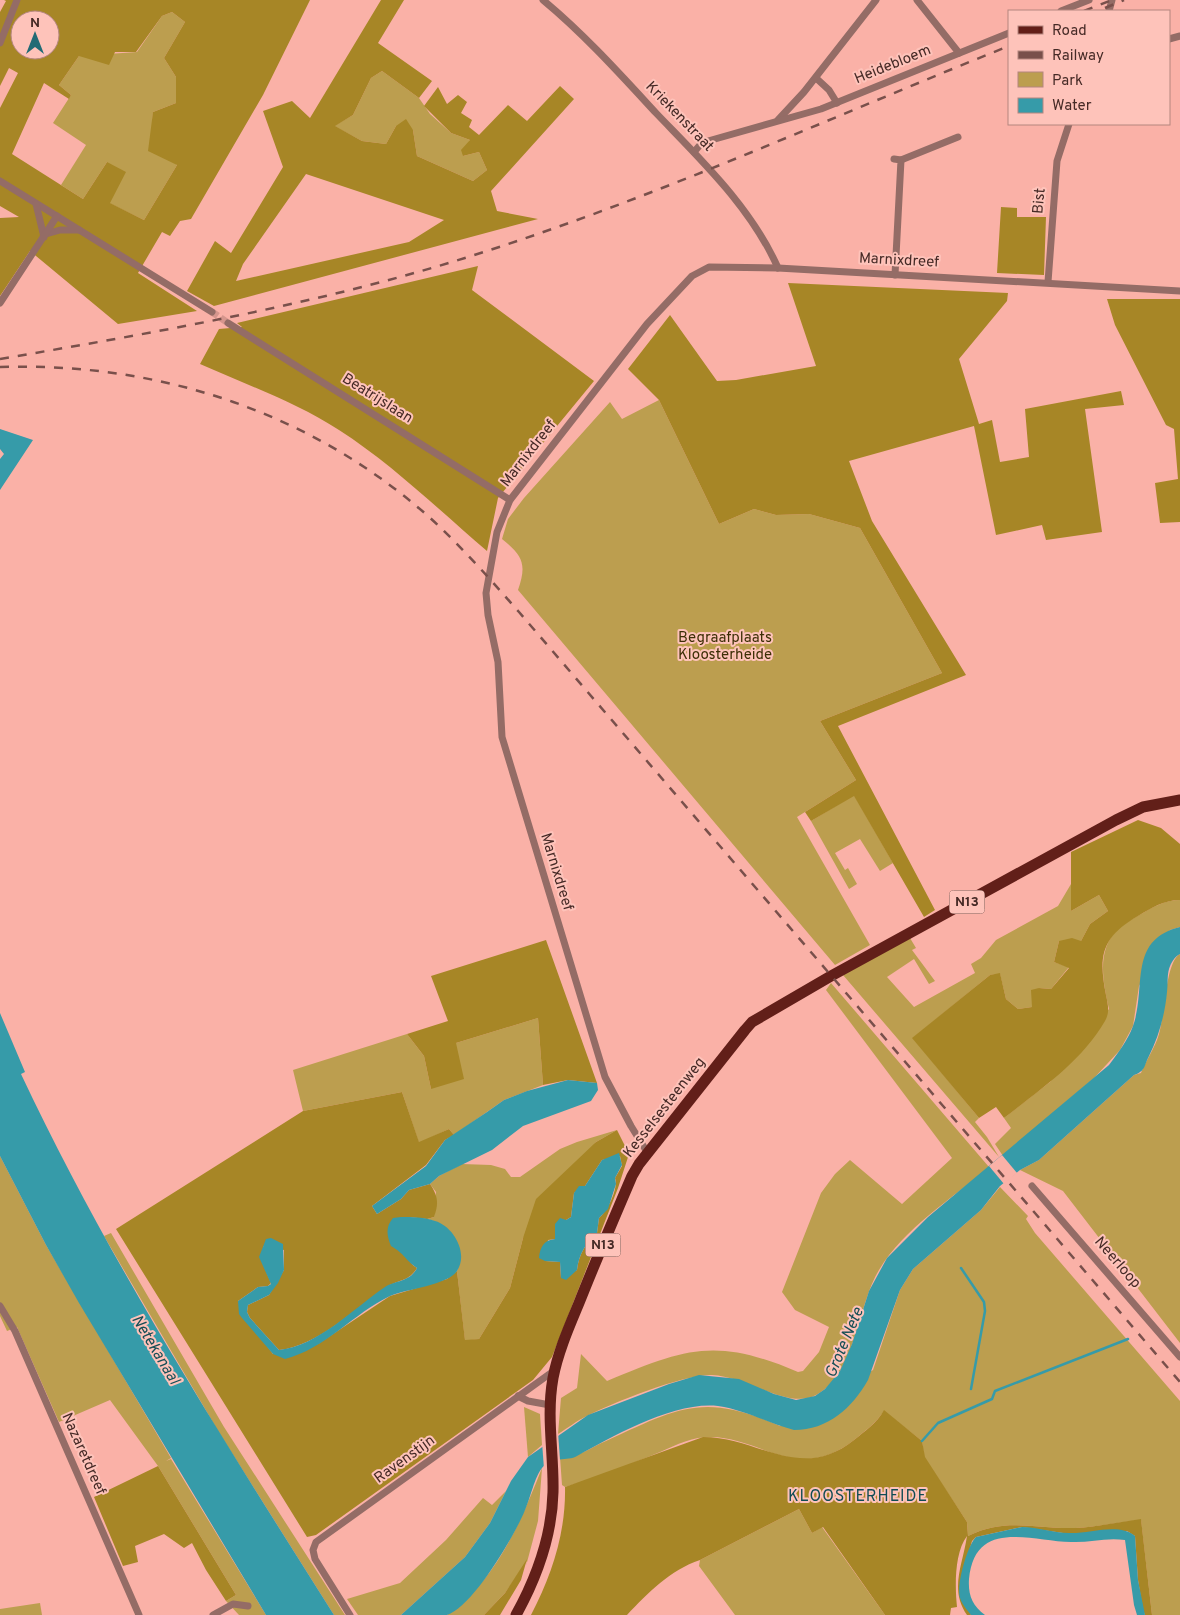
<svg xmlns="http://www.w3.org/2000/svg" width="1180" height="1615" font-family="Overpass,sans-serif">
<rect width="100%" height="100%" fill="#fab1a7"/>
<g fill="#bc9e4f">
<path d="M172 12 185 22 164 58 176 77V103L153 112 152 132 177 165 144 220 109 203 107 162 83 199 61 185 86 145 53 123 71 95 59 85 79 56 137 52 162 16Z"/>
<path d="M382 71 419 98 430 114 451 133 470 140 463 156 479 152 487 170 473 181 417 156 413 130 396 126 386 144 362 141 334 126 353 115 371 78Z"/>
<path d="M659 400 719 524 754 509 776 515 809 514 860 528 942 673 820 721 856 780 797 817 870 945 835 965 518 590C527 564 523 556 502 539L508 519 524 498 610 402 622 419Z"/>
<path d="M854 795 893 863 880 871 860 839 835 853 845 870 848 868 857 884 849 889 811 821Z"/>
<path d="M1071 884V911L1099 895 1108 911 1090 924 1081 941H1059L1054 962 1069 967 1051 989 1039 988 1032 1007 1018 1009 1006 999 1000 974 990 975 913 1038 979 1118 975 1122 987 1137 999 1157 843 975 910 938 916 948 912 950 935 981 929 984 914 959 887 977 914 1007 975 973 971 964 981 958 996 940 1058 906Z"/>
<path d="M1180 900V927L1170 930 1139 986 1133 1026 1120 1050 1094 1078 1003 1156 995 1144 1011 1128 1004 1118 1050 1082 1109 1009C1103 982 1096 950 1118 929 1124 923 1133 919 1141 914 1153 907 1165 900 1180 900Z"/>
<path d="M1180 954V1343L1063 1191 1020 1170 1039 1160 1134 1075 1141 1073C1146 1060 1155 1048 1159 1034 1164 1017 1166 960 1180 954Z"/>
<path d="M831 983 989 1167C953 1198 903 1229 879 1270 857 1306 856 1374 816 1395 789 1410 745 1376 712 1375 684 1374 612 1403 587 1416 576 1421 568 1428 558 1434L561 1398 577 1388 581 1354 607 1381C686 1348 716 1337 798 1372L803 1371 819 1352 829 1327 795 1310 782 1292 821 1193 835 1174 850 1160 902 1204 952 1158 826 990Z"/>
<path d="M538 1018 543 1085 504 1100 454 1135 449 1129 419 1143 402 1092 303 1111 293 1070 407 1034 424 1056 431 1089 456 1043Z"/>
<path d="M617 1130 596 1142 523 1238 510 1288 479 1339 465 1341 457 1271C466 1248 450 1224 427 1219L434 1217 436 1192 430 1184 439 1176 462 1164 491 1165 505 1169 511 1177H520L560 1149 577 1142Z"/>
<path d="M0 1156 46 1245 171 1458 166 1461 171 1459 266 1615H239L226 1601 236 1595 158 1466 110 1400 59 1422 17 1327 7 1331 0 1316Z"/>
<path d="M1000 1187 1028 1216 1026 1219 1035 1233 1180 1401V1615H1152L1141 1520C1119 1522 1097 1527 1075 1528 1036 1529 1005 1517 968 1536L967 1522 924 1457 922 1441 884 1411C876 1423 865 1431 854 1440 793 1488 756 1429 698 1438 681 1441 664 1451 648 1457 621 1468 594 1479 565 1487L562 1485 560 1457C578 1458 590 1448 606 1441 678 1408 703 1392 780 1426L873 1370 900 1290 913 1269 981 1210Z"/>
<path d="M111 1233 224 1427 345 1615H334L218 1431 104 1236Z"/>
<path d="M524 1407 540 1414 542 1445 528 1457Z"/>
<path d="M542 1468 538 1521 526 1566 527 1561 505 1593 484 1615H447C497 1579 520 1523 542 1468Z"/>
<path d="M506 1491 490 1523 465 1557 401 1615H358L347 1599 400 1583 446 1540 483 1498 492 1505Z"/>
<path d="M799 1509 812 1533 822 1527 885 1615H735L699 1566 700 1560Z"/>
<path d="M40 1603 42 1615H0V1609Z"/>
</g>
<g fill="#a78626" fill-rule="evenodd">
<path d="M4 0H310L263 95 191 219 180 221 170 236 162 232 138 273 197 311 118 324 30 251 0 296V218L19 217 0 206V108L18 73 9 68 0 86V12L6 1ZM172 12 185 22 164 58 176 77V103L153 112 148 151 177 165 144 220 110 203 126 172 107 162 83 199 12 154 44 83 69 99 71 95 59 85 79 56 109 65 115 52H136L162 16ZM20 20H50V50H20Z"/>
<path d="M381 0H404L378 43 432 81 419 98 382 71 371 78 353 115 335 126 362 141 386 144 396 126 406 119 413 130 417 156 473 181 487 170 479 152 463 156 461 150 470 140 451 133 424 106 438 87 447 104 458 95 467 102 461 113 472 120 469 127 479 135 508 105 527 121 560 86 574 99 491 191 497 211 538 219 214 306 187 291 215 241 231 253 283 167 263 111 292 101 310 118ZM306 174 444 220 409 242 236 281 243 264Z"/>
<path d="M1001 207 1017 208V217H1046L1044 275 997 273Z"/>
<path d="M478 266 472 290 594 381 498 498 487 551C439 510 392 464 339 430 296 402 247 385 200 364L219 329 242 327 237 323Z"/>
<path d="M788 283 1008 293 1007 301 959 359 979 424 992 420 1000 462 1029 457 1025 409 1121 391 1124 405 1085 409 1102 532 1046 540 1042 525 996 535 974 426 849 461 872 521 966 675 838 726 935 910 924 917 854 796 811 821 805 812 856 780 820 721 942 673 860 528 809 514 776 515 754 509 719 524 659 400 628 369 670 315 717 381 736 380 816 366Z"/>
<path d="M1107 299H1180V522L1160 523 1155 483 1178 479 1174 429 1166 425 1115 325Z"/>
<path d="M1138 820 1161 828 1180 844V900C1164 900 1151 908 1138 916 1102 937 1098 955 1106 995 1108 1005 1110 1012 1105 1021 1081 1062 1041 1089 1004 1118L996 1107 979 1118 912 1038 990 975 1000 973 1006 999 1018 1009 1032 1007 1031 990 1039 988 1051 989 1069 968 1054 962 1059 941 1072 938 1081 941 1090 924 1108 911 1099 895 1071 911V852Z"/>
<path d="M546 940 597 1083 568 1080 543 1085 538 1018 456 1043 464 1079 431 1089 424 1056 407 1034 448 1021 431 976Z"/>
<path d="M402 1092 419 1142 449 1129 454 1135 445 1140 426 1165 372 1206 377 1214 401 1199 409 1190 430 1184C438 1196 439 1203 434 1217L427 1219 409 1217C406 1237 398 1255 417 1268 409 1282 396 1280 385 1288 354 1309 318 1346 279 1350L250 1318 247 1312 248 1305 269 1295 284 1270V1250L263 1246 265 1269 271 1283 268 1286 258 1287 238 1301 257 1333 273 1354 318 1344 390 1296 447 1279 457 1271 465 1340 479 1339 510 1288 523 1238 536 1199 596 1142 617 1130 629 1154 618 1188 552 1357 533 1380 316 1535 307 1537 116 1229 303 1111ZM620 1156 622 1166 615 1178C619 1188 607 1212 599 1218L597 1233C585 1244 579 1254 577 1270L561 1278 560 1262 545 1261 548 1240 555 1239 566 1220 571 1217 574 1193 585 1186 602 1160Z"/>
<path d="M884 1410 922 1441 925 1457 967 1522 968 1536C1005 1517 1036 1529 1075 1528 1097 1527 1119 1522 1141 1519L1152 1615H1145L1143 1610 1138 1580 1135 1536 1127 1531 1070 1534 1022 1527 976 1537 972 1541 960 1585 971 1615H967C949 1590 963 1564 967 1536 954 1553 955 1588 957 1607L951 1608 950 1615H885L823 1527 812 1533 799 1509 700 1560C670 1570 648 1593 627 1615H531C552 1575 566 1532 565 1487L703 1437C759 1437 800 1483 854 1440 865 1431 877 1423 884 1410Z"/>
<path d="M158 1466 236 1595 226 1601 206 1570 192 1543 184 1548 164 1534 135 1546 138 1562 123 1566 94 1497Z"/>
<path d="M527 1559 521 1580 500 1615H484L505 1593Z"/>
</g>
<g fill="#369ba9">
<path d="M0 429 33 440 0 490V459L4 454 0 449Z"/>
<path d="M1180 927V954C1174 957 1171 963 1169 969 1167 976 1168 985 1167 992 1165 1014 1159 1036 1149 1056 1144 1065 1146 1071 1134 1075L1039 1160 1020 1170 1000 1186 981 1210 913 1269 900 1290 868 1380C852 1408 828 1430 794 1430 768 1423 745 1410 718 1406 675 1401 613 1436 577 1456 567 1462 553 1455 542 1468 535 1476 530 1499 525 1510 515 1535 473 1607 447 1615 436 1615 413 1615 401 1615L465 1557 490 1523 511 1481 528 1457 588 1415 669 1384 699 1375 739 1379 774 1394 796 1400 815 1396 825 1389 840 1371 852 1344 869 1291 887 1258 928 1217 1109 1065C1118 1053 1128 1040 1133 1026 1147 988 1127 940 1180 927Z"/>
<path d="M0 1013 25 1072 21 1074C110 1263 223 1439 334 1615H266L79 1303 46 1245 0 1156Z"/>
<path d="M568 1080 597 1083 598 1090 591 1101 523 1126 492 1150 439 1176 430 1184 409 1190 401 1199 377 1214 372 1206 426 1166 445 1140 487 1112 504 1100 527 1091Z"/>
<path d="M619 1153 622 1165 615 1178 616 1184 608 1209 599 1218 597 1233C585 1244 579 1254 577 1270L566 1280 561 1278 560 1262 545 1261 539 1258C540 1247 544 1240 555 1239V1224L560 1218 566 1220 571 1217 574 1193 579 1186H585L602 1160Z"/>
<path d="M401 1217C412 1217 425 1217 435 1221 453 1226 469 1253 457 1271 448 1285 406 1289 390 1296 354 1313 325 1349 285 1359L273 1354 242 1318 239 1314 238 1301 258 1287 268 1286 271 1284 259 1257 266 1239 271 1238 283 1244 284 1270 278 1283 269 1295 248 1305 247 1312 250 1318 279 1350C318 1346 354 1308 385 1287 396 1280 410 1282 417 1268 405 1260 405 1254 391 1246 387 1236 385 1227 393 1218Z"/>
<path d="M1022 1527C1038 1527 1053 1533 1069 1533 1089 1534 1119 1522 1135 1536L1138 1580 1145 1615H1137L1134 1605 1125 1540C1106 1537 1089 1543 1071 1542 1030 1541 975 1518 969 1579 968 1595 972 1605 985 1615H971C967 1610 962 1604 960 1598 956 1586 967 1546 976 1537Z"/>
</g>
<g fill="#fab1a7">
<path d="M1002 1155 1017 1173 1004 1184 989 1166Z"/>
<path d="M558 1432 560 1460 544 1469 542 1442Z"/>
</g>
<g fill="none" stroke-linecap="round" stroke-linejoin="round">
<g stroke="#369ba9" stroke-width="2.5">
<path d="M961 1268 984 1302 985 1311 971 1389"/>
<path d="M922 1441 938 1423 992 1399 995 1391 1128 1339"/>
</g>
<path stroke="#d6968d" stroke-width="7" stroke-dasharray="7 3.5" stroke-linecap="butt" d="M212 312 228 323"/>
<g stroke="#946c66" stroke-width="7">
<path d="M543 0C584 34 620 74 656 113 701 160 751 207 778 268"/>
<path d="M917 0 959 53"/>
<path d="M1061 11 1089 0"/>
<path d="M1109 11 1112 0"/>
<path d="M1169 39 1180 36"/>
<path d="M0 43 17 0"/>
<path d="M816 78 829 90 837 103"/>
<path d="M778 120 804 92 876 0"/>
<path d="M694 152 700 145 708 141 821 109 1009 33"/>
<path d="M894 159 901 160 895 275"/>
<path d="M901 160 958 137"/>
<path d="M0 181 212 312"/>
<path d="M36 204 44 237"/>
<path d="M46 234 60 230H79"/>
<path d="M1048 282 1057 161 1069 124"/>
<path d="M0 303 57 216"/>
<path d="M228 323 510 500"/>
<path d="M647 1152 631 1126 605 1077 502 737 498 662 488 615 486 593 497 532 510 500 647 324 692 276 709 267 778 268 1180 291"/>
<path d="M1032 1186 1180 1357"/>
<path d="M0 1306 15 1331 139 1615"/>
<path d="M518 1396 528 1401 550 1405"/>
<path d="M213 1615 233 1604 248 1606"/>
<path d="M350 1615 315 1559 313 1550 316 1542 555 1370"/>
</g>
<path stroke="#621f19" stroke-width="11" d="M516 1615C537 1577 552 1536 553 1492 554 1454 546 1417 553 1378 558 1352 569 1327 579 1303 596 1260 614 1218 632 1176L639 1164 745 1030 752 1022 831 976 1116 820 1143 807 1180 800"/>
<g stroke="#79504b" stroke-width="2.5" stroke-dasharray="9 9" stroke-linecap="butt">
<path d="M1105 8 1124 0"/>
<path d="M1084 11 1112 0"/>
<path d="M0 359C158 332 315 305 468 257 653 199 829 118 1009 46"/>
<path d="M0 367C157 362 309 411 428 516 461 546 490 579 519 612L1180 1382"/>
</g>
</g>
<g text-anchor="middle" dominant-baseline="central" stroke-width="4" stroke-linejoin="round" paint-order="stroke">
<g fill="#fec3ba" stroke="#7d5852" stroke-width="1">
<rect x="949.5" y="890.5" width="35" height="23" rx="4"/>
<rect x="585.5" y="1233.5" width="35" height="23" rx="4"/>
</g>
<g font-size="14" font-weight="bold" fill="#462a26">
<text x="967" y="902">N13</text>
<text x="603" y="1245">N13</text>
</g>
<g font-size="15" fill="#462a26" stroke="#fec3ba">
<text transform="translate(893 65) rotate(-22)">Heidebloem</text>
<text transform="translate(679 117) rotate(46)">Kriekenstraat</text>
<text transform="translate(1040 201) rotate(-85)">Bist</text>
<text transform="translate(899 261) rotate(3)">Marnixdreef</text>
<text transform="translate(377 399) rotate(32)">Beatrijslaan</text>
<text transform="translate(529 454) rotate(-52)">Marnixdreef</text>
<text transform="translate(556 872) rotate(73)">Marnixdreef</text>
<text transform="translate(665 1108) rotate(-52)">Kesselsesteenweg</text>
<text transform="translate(1117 1263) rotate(49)">Neerloop</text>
<text transform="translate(83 1454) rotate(66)">Nazaretdreef</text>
<text transform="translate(405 1460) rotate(-36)">Ravenstijn</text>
</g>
<g font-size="15" fill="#3d2f06" stroke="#fec3ba">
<text x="725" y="638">Begraafplaats<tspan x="725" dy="17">Kloosterheide</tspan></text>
</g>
<g font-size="16" font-style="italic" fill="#164e56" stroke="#fec3ba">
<text transform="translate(845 1343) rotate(-67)">Grote Nete</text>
<text transform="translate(155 1350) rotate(59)">Netekanaal</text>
</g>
<g font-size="16" letter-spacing="1" fill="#0f4c54" stroke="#fec3ba">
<text x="858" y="1497">KLOOSTERHEIDE</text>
</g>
</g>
<rect x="1008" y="10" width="162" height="115" fill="#fec3ba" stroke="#b4867f"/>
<rect x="1018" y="26" width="25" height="8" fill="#621f19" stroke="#b4867f"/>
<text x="1052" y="35" font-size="15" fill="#462a26">Road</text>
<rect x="1018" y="51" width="25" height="8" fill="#79504b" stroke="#b4867f"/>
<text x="1052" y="60" font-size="15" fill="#462a26">Railway</text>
<rect x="1018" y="72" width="25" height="15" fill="#bc9e4f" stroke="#b4867f"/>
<text x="1052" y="85" font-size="15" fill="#462a26">Park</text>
<rect x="1018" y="98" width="25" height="15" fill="#369ba9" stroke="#b4867f"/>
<text x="1052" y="110" font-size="15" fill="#462a26">Water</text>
<g transform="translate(35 35)"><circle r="24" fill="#fec3ba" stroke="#b4867f"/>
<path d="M0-4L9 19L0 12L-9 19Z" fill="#216b75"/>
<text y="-8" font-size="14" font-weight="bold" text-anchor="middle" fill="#462a26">N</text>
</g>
</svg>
